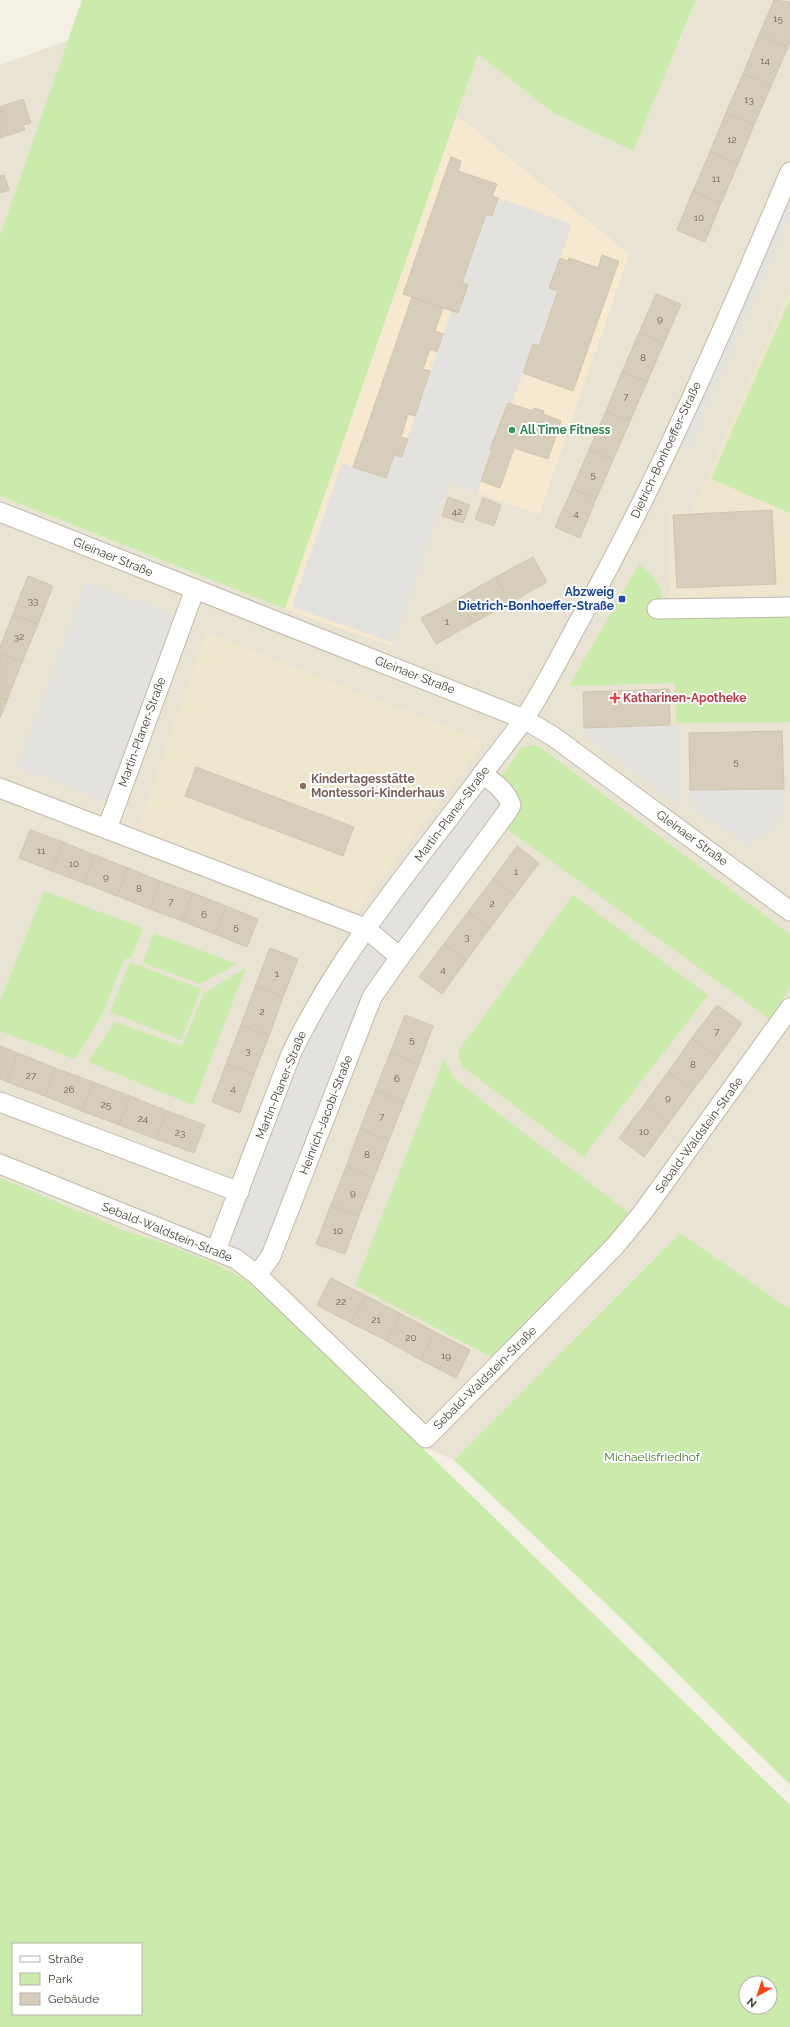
<svg xmlns="http://www.w3.org/2000/svg" width="790" height="2027" font-family="Raleway,sans-serif">
<rect width="100%" height="100%" fill="#f4f0e5"/>
<g fill="#e8e3d3">
<path d="M696 0H790V1309L680 1233 454 1460 419 1445 297 1326 248 1281 216 1264 166 1244 126 1231 0 1178V496L285 609 392 646 449 483 539 514 629 254 457 116 478 53 552 112 679 43Z"/>
<path d="M69 40 0 236V65Z"/>
</g>
<path fill="#f7e9cf" d="M457 116 629 254 539 514 449 483 392 646 285 609Z"/>
<g fill="#eee7ce">
<path d="M790 287V594L670 598 669 512 692 511Z"/>
<path d="M206 632 485 742 357 911 138 829Z"/>
</g>
<g fill="#caebac" fill-rule="evenodd">
<path d="M82 0H696L633 151 552 112 478 54 285 609 0 496V236Z"/>
<path d="M790 299V513L711 479Z"/>
<path d="M639 564C664 586 662 587 664 619L790 614V722L676 723 675 683 569 686Z"/>
<path d="M537 745 790 934V986L771 1020 507 829 515 816 500 778 522 747Z"/>
<path d="M44 891 143 928 131 958 124 959 103 1013 75 1059 0 1031V1001Z"/>
<path d="M573 895 708 995 583 1157 463 1067 459 1058V1050Z"/>
<path d="M154 933 237 964 200 984 143 963Z"/>
<path d="M130 962 201 989 181 1040 110 1012Z"/>
<path d="M246 968 193 1105 88 1062 115 1022 182 1046 204 993Z"/>
<path d="M444 1059 453 1077 499 1114 632 1215 493 1358 355 1285Z"/>
<path d="M0 1178 126 1231 166 1244 216 1264 248 1281 297 1326 790 1805V2027H0ZM13 1944H141V2014H13ZM746 1983H770V2007H746Z"/>
<path d="M680 1233 790 1309V1785L619 1616 454 1460Z"/>
</g>
<g fill="#e4e2de">
<path d="M790 191V217L690 447 680 443Z"/>
<path d="M498 198 572 224 550 288 558 291 539 346 533 344 512 404 508 403 499 429H497L490 449 492 450 477 493 449 483 394 643 292 607 342 463 386 478 394 455 401 457 451 311 458 313 468 285 462 283 486 214 492 216Z"/>
<path d="M86 582 177 616 108 801 17 767Z"/>
<path d="M679 725 680 806 588 738 584 728Z"/>
<path d="M482 787 496 793 502 805 403 941 265 1251 259 1257H249L234 1250 231 1244 233 1230 295 1067 328 1001 381 920Z"/>
<path d="M784 789V809L771 832 748 845 691 808 690 790Z"/>
</g>
<g fill="#d6cdba" stroke="#d1c5ad">
<path d="M774 0 790 2V42L788 47 759 35Z"/>
<path d="M759 35 788 47 771 86 743 74Z"/>
<path d="M743 74 771 86 754 125 726 113Z"/>
<path d="M23 99 31 123 23 125 25 130 0 138V107Z"/>
<path d="M726 113 754 125 738 164 710 152Z"/>
<path d="M710 152 738 164 721 203 693 191Z"/>
<path d="M451 157 461 161 458 171 497 184 492 196 498 198 492 216 486 214 462 283 468 285 458 313 403 294Z"/>
<path d="M4 175 9 190 0 193V176Z"/>
<path d="M693 191 721 203 705 242 677 230Z"/>
<path d="M602 255 619 261 573 391 523 373 533 344 539 346 558 291 549 288 560 258 568 261 569 258 598 268Z"/>
<path d="M656 294 681 304 664 343 639 333Z"/>
<path d="M412 297 443 308 435 331 443 334 437 352 430 349 423 369 430 371 415 416 408 414 401 437 408 439 402 457 394 455 386 478 353 467Z"/>
<path d="M639 333 664 343 647 382 622 372Z"/>
<path d="M622 372 647 382 630 421 606 411Z"/>
<path d="M508 403 533 411 534 408 544 411 543 414 561 421 548 459 514 448 500 488 481 481 492 450 490 449Z"/>
<path d="M606 411 630 421 613 460 589 450Z"/>
<path d="M589 450 613 460 596 499 572 489Z"/>
<path d="M572 489 596 499 580 538 555 527Z"/>
<path d="M448 497 470 505 463 523 442 516Z"/>
<path d="M483 498 501 505 494 526 475 519Z"/>
<path d="M772 510 776 584 677 588 673 515Z"/>
<path d="M533 557 547 582 510 603 496 577Z"/>
<path d="M28 576 53 586 38 624 13 614Z"/>
<path d="M496 577 510 603 473 623 459 598Z"/>
<path d="M459 598 473 623 436 644 421 618Z"/>
<path d="M13 614 38 624 22 662 0 653V647Z"/>
<path d="M0 653 22 662 7 700 0 698Z"/>
<path d="M669 689 670 725 584 728 583 692Z"/>
<path d="M0 698 7 700 0 718Z"/>
<path d="M782 731 784 789 690 790 689 733Z"/>
<path d="M196 767 354 827 343 856 185 796Z"/>
<path d="M30 830 63 842 52 871 19 858Z"/>
<path d="M63 842 95 855 84 883 52 871Z"/>
<path d="M517 846 539 863 515 895 493 879Z"/>
<path d="M95 855 128 868 117 896 84 883Z"/>
<path d="M128 868 160 881 150 909 117 896Z"/>
<path d="M493 879 515 895 490 928 468 912Z"/>
<path d="M160 881 193 893 182 921 150 909Z"/>
<path d="M193 893 226 906 215 934 182 921Z"/>
<path d="M226 906 258 919 247 947 215 934Z"/>
<path d="M468 912 490 928 466 961 444 944Z"/>
<path d="M444 944 466 961 442 994 419 977Z"/>
<path d="M270 948 298 959 283 997 255 987Z"/>
<path d="M255 987 283 997 269 1036 241 1025Z"/>
<path d="M717 1005 742 1023 718 1057 692 1038Z"/>
<path d="M405 1015 433 1026 419 1064 390 1053Z"/>
<path d="M241 1025 269 1036 254 1074 226 1064Z"/>
<path d="M692 1038 718 1057 693 1090 668 1072Z"/>
<path d="M0 1046 18 1053 7 1082 0 1079Z"/>
<path d="M18 1053 55 1068 45 1096 7 1082Z"/>
<path d="M390 1053 419 1064 404 1102 375 1091Z"/>
<path d="M226 1064 254 1074 240 1113 212 1102Z"/>
<path d="M55 1068 93 1082 82 1111 45 1096Z"/>
<path d="M668 1072 693 1090 669 1123 644 1105Z"/>
<path d="M93 1082 130 1096 119 1125 82 1111Z"/>
<path d="M375 1091 404 1102 389 1140 360 1129Z"/>
<path d="M130 1096 167 1111 156 1139 119 1125Z"/>
<path d="M644 1105 669 1123 644 1157 619 1138Z"/>
<path d="M167 1111 205 1125 194 1153 156 1139Z"/>
<path d="M360 1129 389 1140 374 1178 346 1167Z"/>
<path d="M346 1167 374 1178 359 1216 331 1205Z"/>
<path d="M331 1205 359 1216 345 1254 316 1244Z"/>
<path d="M331 1278 366 1296 351 1323 317 1305Z"/>
<path d="M366 1296 401 1314 387 1341 351 1323Z"/>
<path d="M401 1314 435 1332 421 1360 387 1341Z"/>
<path d="M435 1332 470 1350 456 1378 421 1360Z"/>
</g>
<g fill="none" stroke-linecap="round" stroke-linejoin="round">
<defs>
<g id="minor">
<path d="M0 512 524 719 554 737 790 911"/>
<path d="M657 609 790 607"/>
<path d="M0 788 365 928 400 957 372 997 271 1256 257 1275"/>
<path d="M107 829 195 589"/>
<path d="M400 957 507 812 511 805C505 790 495 783 482 774"/>
<path d="M0 1102 239 1192"/>
<path d="M0 1164 236 1259 257 1275 426 1438 615 1246 643 1212 790 1008"/>
<path d="M216 1250 291 1054C338 955 409 871 475 784 491 762 509 741 524 719 544 689 560 656 577 625 659 480 725 326 790 172"/>
</g>
</defs>
<use href="#minor" stroke="#c0b9a7" stroke-width="21"/>
<use href="#minor" stroke="#fff" stroke-width="19"/>
</g>
<circle fill="#2e9e5b" stroke="#fff" stroke-width="1.5" cx="512" cy="430" r="4"/>
<rect fill="#1a4fb4" stroke="#fff" stroke-width="1.5" x="618" y="595" width="8" height="8" rx="2"/>
<path fill="#e0444e" stroke="#fff" stroke-width="1.5" d="M613 692h4v4h4v4h-4v4h-4v-4h-4v-4h4z"/>
<circle fill="#8d6e63" stroke="#fff" stroke-width="1.5" cx="303" cy="786" r="4"/>
<g text-anchor="middle" dominant-baseline="central" stroke-width="4" stroke-linejoin="round" paint-order="stroke">
<g font-size="10" fill="#6b6456">
<text x="778" y="18">15</text>
<text x="765" y="60">14</text>
<text x="749" y="99">13</text>
<text x="732" y="139">12</text>
<text x="716" y="178">11</text>
<text x="699" y="217">10</text>
<text x="660" y="318">9</text>
<text x="643" y="357">8</text>
<text x="626" y="396">7</text>
<text x="593" y="474">5</text>
<text x="457" y="511">42</text>
<text x="576" y="513">4</text>
<text x="33" y="600">33</text>
<text x="447" y="621">1</text>
<text x="19" y="636">32</text>
<text x="736" y="761">5</text>
<text x="41" y="850">11</text>
<text x="74" y="863">10</text>
<text x="516" y="871">1</text>
<text x="106" y="876">9</text>
<text x="139" y="888">8</text>
<text x="171" y="901">7</text>
<text x="492" y="903">2</text>
<text x="204" y="914">6</text>
<text x="236" y="926">5</text>
<text x="467" y="936">3</text>
<text x="443" y="969">4</text>
<text x="277" y="973">1</text>
<text x="262" y="1011">2</text>
<text x="717" y="1031">7</text>
<text x="412" y="1039">5</text>
<text x="248" y="1050">3</text>
<text x="693" y="1064">8</text>
<text x="31" y="1075">27</text>
<text x="397" y="1078">6</text>
<text x="233" y="1088">4</text>
<text x="69" y="1089">26</text>
<text x="668" y="1097">9</text>
<text x="106" y="1104">25</text>
<text x="382" y="1116">7</text>
<text x="143" y="1118">24</text>
<text x="644" y="1131">10</text>
<text x="180" y="1132">23</text>
<text x="367" y="1154">8</text>
<text x="353" y="1192">9</text>
<text x="338" y="1230">10</text>
<text x="341" y="1301">22</text>
<text x="376" y="1319">21</text>
<text x="411" y="1337">20</text>
<text x="446" y="1355">19</text>
</g>
<g font-size="12" font-weight="bold" fill="#27864d" stroke="#fff" text-anchor="start">
<text x="520" y="430">All Time Fitness</text>
</g>
<g font-size="12" fill="#474134" stroke="#fff">
<text transform="translate(666 450) rotate(-65)">Dietrich-Bonhoeffer-Straße</text>
<text transform="translate(113 557) rotate(22)">Gleinaer Straße</text>
<text transform="translate(415 675) rotate(21)">Gleinaer Straße</text>
<text transform="translate(142 732) rotate(-70)">Martin-Planer-Straße</text>
<text transform="translate(452 814) rotate(-53)">Martin-Planer-Straße</text>
<text transform="translate(692 838) rotate(36)">Gleinaer Straße</text>
<text transform="translate(281 1085) rotate(-68)">Martin-Planer-Straße</text>
<text transform="translate(326 1115) rotate(-69)">Heinrich-Jacobi-Straße</text>
<text transform="translate(699 1135) rotate(-54)">Sebald-Waldstein-Straße</text>
<text transform="translate(167 1232) rotate(22)">Sebald-Waldstein-Straße</text>
<text transform="translate(485 1378) rotate(-45)">Sebald-Waldstein-Straße</text>
</g>
<g font-size="12" font-weight="bold" fill="#164399" stroke="#fff" text-anchor="end">
<text x="614" y="592">Abzweig<tspan x="614" dy="14">Dietrich-Bonhoeffer-Straße</tspan></text>
</g>
<g font-size="12" font-weight="bold" fill="#be3a42" stroke="#fff" text-anchor="start">
<text x="623" y="698">Katharinen-Apotheke</text>
</g>
<g font-size="12" font-weight="bold" fill="#785e54" stroke="#fff" text-anchor="start">
<text x="311" y="779">Kindertagesstätte<tspan x="311" dy="14">Montessori-Kinderhaus</tspan></text>
</g>
<g font-size="12" fill="#407c24" stroke="#fff">
<text x="652" y="1457">Michaelisfriedhof</text>
</g>
</g>
<rect x="12" y="1943" width="130" height="72" fill="#ffffff" stroke="#b5b3ae"/>
<rect x="20" y="1956" width="20" height="6" fill="#ffffff" stroke="#b5b3ae"/>
<text x="48" y="1963" font-size="12" fill="#474134">Straße</text>
<rect x="20" y="1973" width="20" height="12" fill="#caebac" stroke="#b5b3ae"/>
<text x="48" y="1983" font-size="12" fill="#474134">Park</text>
<rect x="20" y="1993" width="20" height="12" fill="#d6cdba" stroke="#b5b3ae"/>
<text x="48" y="2003" font-size="12" fill="#474134">Gebäude</text>
<g transform="translate(758 1995) rotate(219)"><circle r="19" fill="#ffffff" stroke="#b5b3ae"/>
<path d="M0-3L7 15L0 10L-7 15Z" fill="#ff4411"/>
<text y="-6" font-size="11" font-weight="bold" text-anchor="middle" fill="#474134">N</text>
</g>
</svg>
